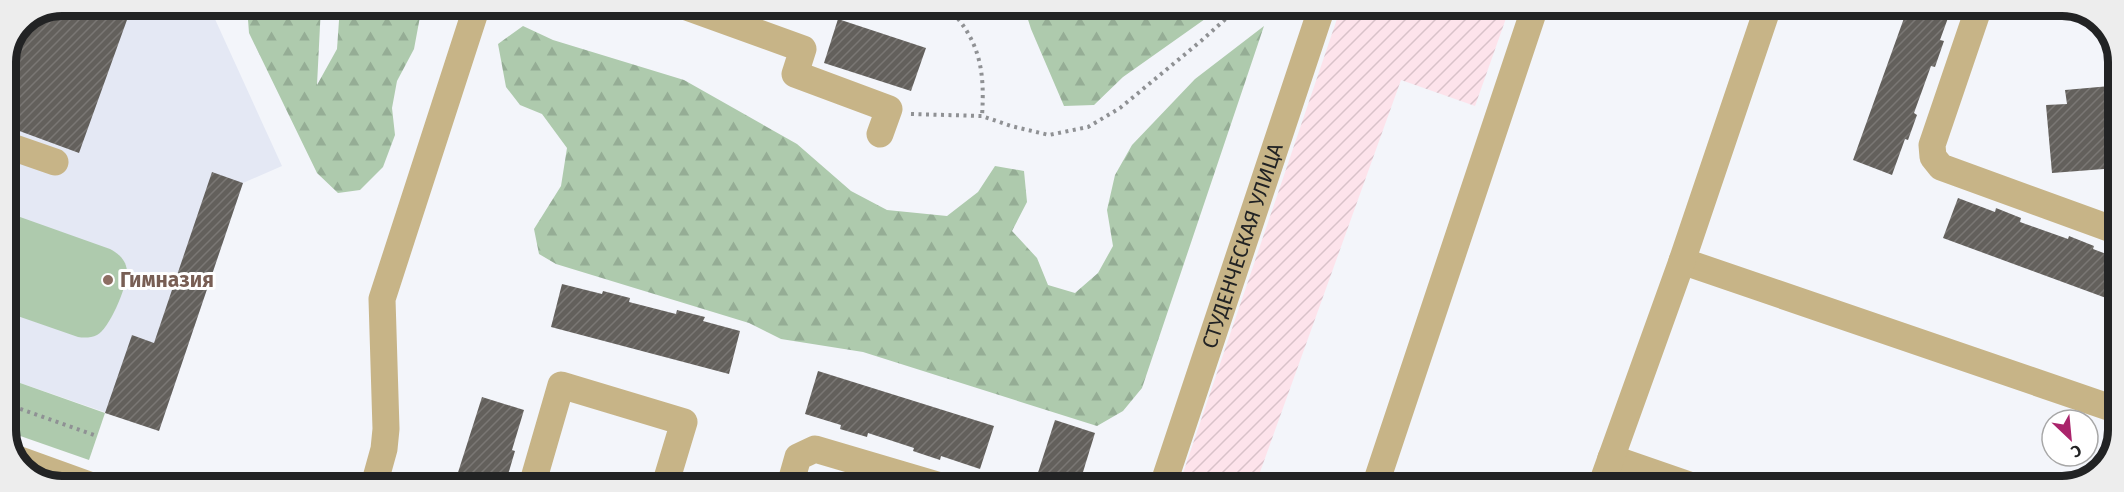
<svg xmlns="http://www.w3.org/2000/svg" width="2124" height="492" font-family="'Fira Sans',sans-serif">
<defs>
<pattern id="industrial-furrows" width="10" height="10" patternUnits="userSpaceOnUse" patternTransform="scale(1.5)"><rect width="10" height="10" fill="#fde3eb"/><path d="M-1 1l2-2M0 10L10 0M9 11l2-2" fill="none" stroke="#d9c2c9"/></pattern>
<pattern id="forest-firs" width="22" height="20" patternUnits="userSpaceOnUse" patternTransform="scale(1.5)"><rect width="22" height="20" fill="#aecaad"/><path d="M5 1l3.5 6h-7zM16 11l3.5 6h-7z" fill="#95ad95"/></pattern>
<pattern id="building-hatch" width="6" height="6" patternUnits="userSpaceOnUse" patternTransform="scale(1.5)"><rect width="6" height="6" fill="#63605c"/><path d="M-1 1l2-2M0 6l6-6M5 7l2-2" fill="none" stroke="#7a7774"/></pattern>
</defs>
<rect width="100%" height="100%" fill="#f3f5fa"/>
<path fill="url(#industrial-furrows)" d="M1341 7H1510L1475 106 1401 80 1255 486 1179 485Z"/>
<path fill="#e4e8f4" d="M62 6H209L282 166 243 183 159 431 6 378V62L23 22Z"/>
<g fill="#aecaad">
<path d="M6 212 110 249C119 254 126 260 127 271 128 285 109 329 97 335 91 338 84 338 78 337L6 312Z"/>
<path d="M6 378 105 413 89 460 6 431Z"/>
</g>
<g fill="url(#forest-firs)">
<path d="M247 6H321L317 85 337 49 340 6H422L414 49 397 81 392 108 395 135 383 167 360 190 338 193 317 173 249 33Z"/>
<path d="M1024 7H1222L1123 77 1094 105 1064 106 1031 29Z"/>
<path d="M523 26 553 40 684 80 797 144 851 191 887 210 947 216 978 192 995 166 1024 171 1027 202 1012 231 1037 258 1048 285 1075 293 1098 273 1113 246 1107 210 1115 175 1132 145 1195 79 1264 26 1142 388 1123 411 1097 426 863 352 781 339 749 323 556 264 539 254 534 229 561 186 567 148 542 114 520 105 506 87 498 44Z"/>
</g>
<g fill="url(#building-hatch)">
<path d="M62 6H132L79 153 14 129 19 115 6 110V62L23 22Z"/>
<path d="M1908 7H1952L1940 40 1944 41 1935 67 1931 66 1914 113 1917 115 1908 140 1905 139 1892 175 1853 160Z"/>
<path d="M838 19 926 48 911 91 824 63Z"/>
<path d="M2110 86 2111 100 2117 99V168L2052 173 2046 105 2067 104 2065 90Z"/>
<path d="M212 172 243 183 159 431 105 413 132 335 154 343Z"/>
<path d="M1958 198 1995 212 1996 208 2021 218 2020 222 2068 239 2069 236 2094 246 2093 249 2117 258V302L1943 238Z"/>
<path d="M562 284 602 294 603 291 630 298 629 302 676 314 677 310 705 317 703 321 740 331 729 374 551 327Z"/>
<path d="M818 371 994 426 980 469 941 456 940 460 913 451 914 448 868 433 867 437 840 429 841 425 805 414Z"/>
<path d="M482 397 524 410 512 450 515 451 507 478 503 476 501 485H454Z"/>
<path d="M1055 420 1095 433 1079 485H1034Z"/>
</g>
<g fill="none" stroke-linecap="round" stroke-linejoin="round">
<g stroke="#8f9194" stroke-width="4" stroke-dasharray="3 4.5" stroke-linecap="butt">
<path d="M948 7C980 41 985 70 982 116"/>
<path d="M911 114 982 116 1011 126 1049 135 1088 127 1120 108 1201 41 1239 7"/>
<path d="M6 404 97 436"/>
</g>
<g stroke="#c7b487" stroke-width="27">
<path d="M684 6 803 49 795 74 889 109 880 134"/>
<path d="M1979 7 1932 145 1933 157 1941 167 2117 231"/>
<path d="M6 145 55 162"/>
<path d="M1682 261 2117 410"/>
<path d="M1611 458 1692 486"/>
<path d="M17 459 89 485"/>
<path d="M374 485 384 449 386 429 382 299 477 6"/>
<path d="M532 485 561 385 684 422 665 485"/>
<path d="M790 485 798 457 815 449 937 485"/>
<path id="s1" d="M1163 485 1322 7"/>
<path d="M1375 486 1535 7"/>
<path d="M1601 486 1682 261 1768 7"/>
</g>
</g>
<circle fill="#8d6e63" stroke="#fff" stroke-width="2" cx="108" cy="280" r="6"/>
<g text-anchor="middle" dominant-baseline="central" stroke-width="6" stroke-linejoin="round" paint-order="stroke">
<g font-size="21" fill="#222324" stroke="#fff">
<text stroke="none"><textPath href="#s1" startOffset="252">СТУДЕНЧЕСКАЯ УЛИЦА</textPath></text>
</g>
<g font-size="21" font-weight="bold" fill="#785e54" stroke="#fff" text-anchor="start">
<text x="120" y="280">Гимназия</text>
</g>
</g>
<path d="M0 0H2124V492H0ZM62 16H2062A46 46 0 0 1 2108 62V430A46 46 0 0 1 2062 476H62A46 46 0 0 1 16 430V62A46 46 0 0 1 62 16Z" fill="#ededed" fill-rule="evenodd"/>
<path fill="none" stroke="#222324" stroke-width="8" d="M62 16H2062A46 46 0 0 1 2108 62V430A46 46 0 0 1 2062 476H62A46 46 0 0 1 16 430V62A46 46 0 0 1 62 16Z"/>
<g transform="translate(2070 438) rotate(154)"><circle r="28" fill="#ffffff" stroke="#a7a7a7" stroke-width="1.5"/>
<path d="M0-4.5L10 22L0 15L-10 22Z" fill="#aa246b"/>
<text y="-9" font-size="16" font-weight="bold" text-anchor="middle" fill="#222324">С</text>
</g>
</svg>
